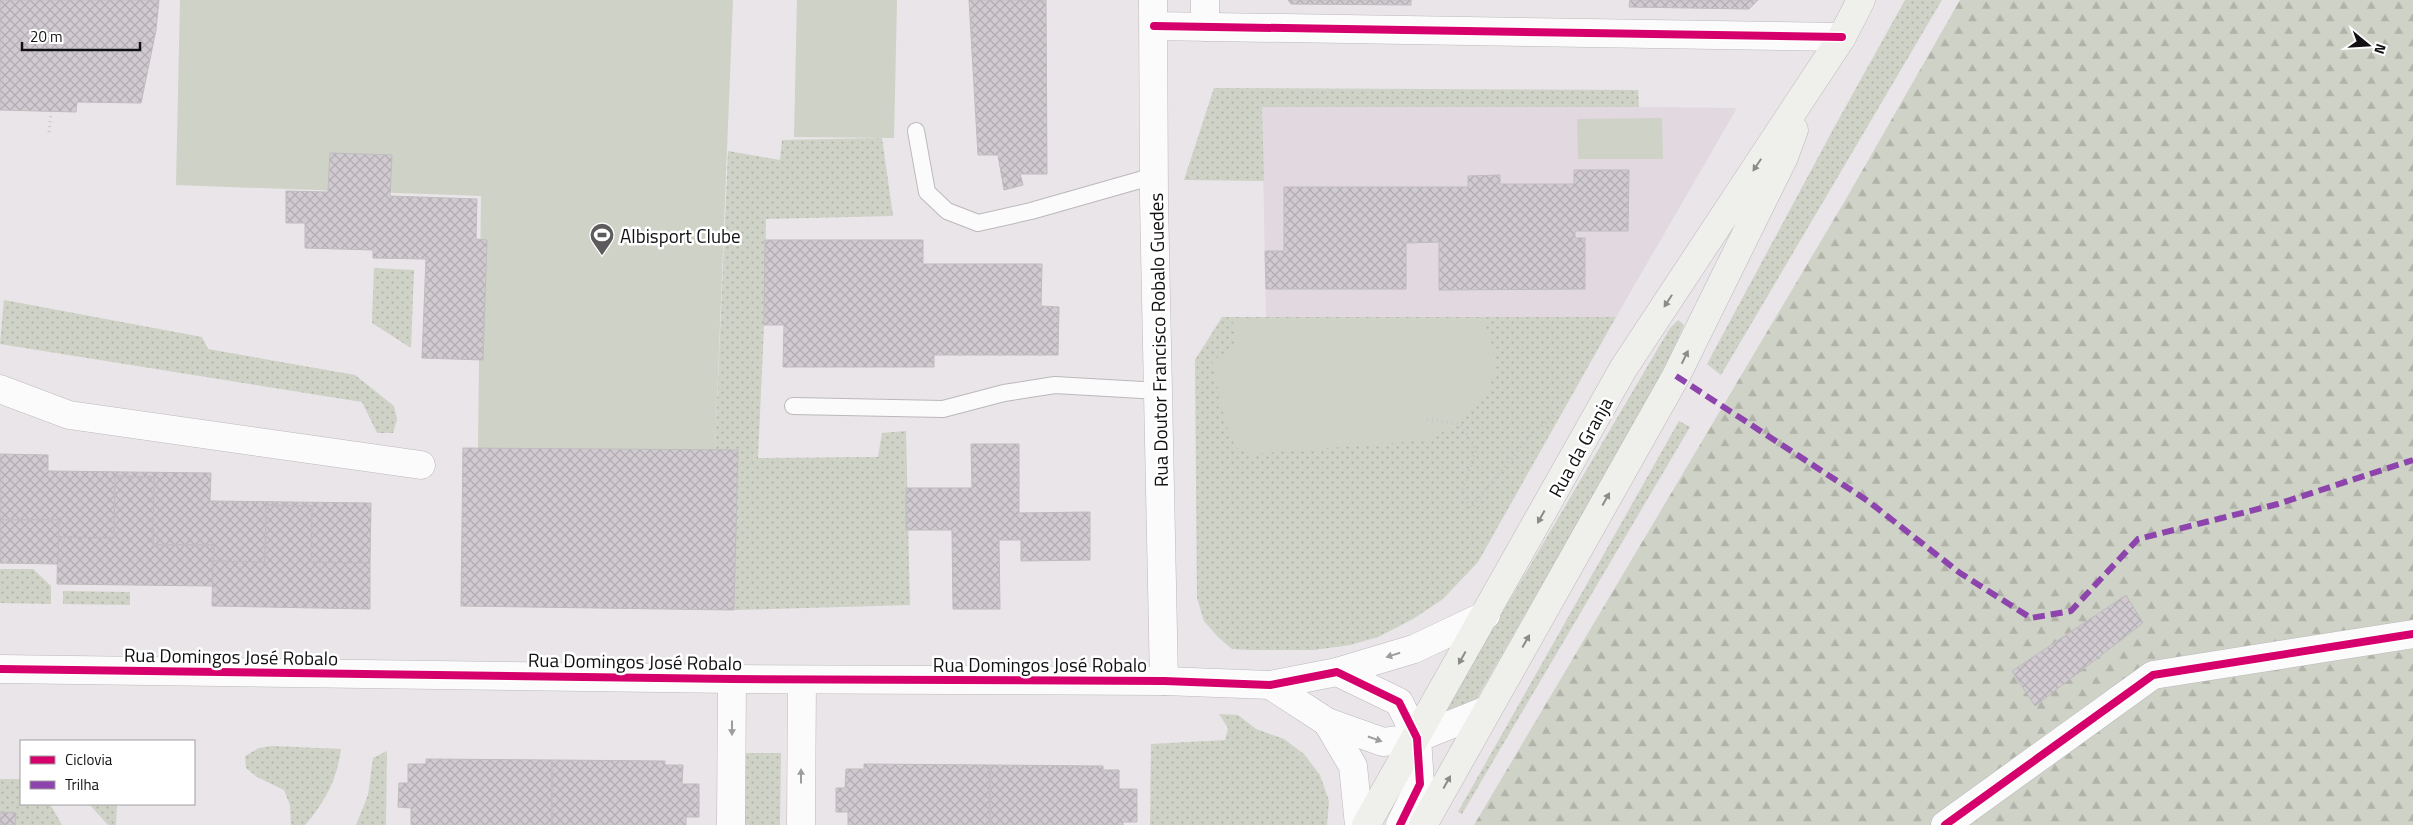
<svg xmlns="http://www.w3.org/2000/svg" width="2413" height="825" font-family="'Titillium Web',sans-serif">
<defs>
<pattern id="grass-dots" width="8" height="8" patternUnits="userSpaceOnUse" patternTransform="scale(1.25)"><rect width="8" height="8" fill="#cfd2c6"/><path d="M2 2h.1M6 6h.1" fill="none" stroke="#b1b3a9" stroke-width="1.8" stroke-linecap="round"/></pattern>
<pattern id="forest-firs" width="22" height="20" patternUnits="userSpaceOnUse" patternTransform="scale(1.25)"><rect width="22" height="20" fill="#cfd2c6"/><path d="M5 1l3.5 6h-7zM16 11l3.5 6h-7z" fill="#b1b3a9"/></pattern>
<pattern id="building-cross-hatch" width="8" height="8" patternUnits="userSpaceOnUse" patternTransform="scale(1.25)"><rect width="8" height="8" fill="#d1cbd1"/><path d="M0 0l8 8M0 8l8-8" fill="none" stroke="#b2adb2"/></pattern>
</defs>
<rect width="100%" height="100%" fill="#e9e5e8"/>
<path fill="#e1d8e0" d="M1262 107H1639L1737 108 1616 317 1266 318Z"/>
<g fill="url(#grass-dots)">
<path d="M1905 0H1942L1721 375 1707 364 1836 124Z"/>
<path d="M1214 88 1638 90 1639 107H1262L1264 181 1184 180Z"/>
<path d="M882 138 893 216 766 219 764 325 758 458 878 457 882 433 906 431 910 605 734 610 738 450H715L728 151 780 160 782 140Z"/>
<path d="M374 268 414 270 411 348 372 323Z"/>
<path d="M4 300 202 337 208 349 355 375 394 406 397 419 393 433H377L362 402 0 344Z"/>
<path d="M1222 317H1616L1478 562 1443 599 1413 619 1378 637 1350 645 1314 650H1252L1232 649 1218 637 1204 621 1197 598 1195 360Z"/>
<path d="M1678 320 1684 325 1671 354 1639 416 1477 698 1456 710H1445L1670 328Z"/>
<path d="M1679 421 1690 427 1462 814 1458 812Z"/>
<path d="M0 569H33L51 586V604L0 603Z"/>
<path d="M63 591 130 592V605L63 604Z"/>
<path d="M1219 714 1238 715 1256 729 1284 739 1304 754 1320 775 1329 801 1327 825H1150L1151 744 1225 740 1228 728Z"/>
<path d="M273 746 341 749C337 780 325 802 305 825H291L290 805 284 790 257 777 246 768 245 756 259 748Z"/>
<path d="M387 751 386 825H356L368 795 373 758Z"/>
<path d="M745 753H781L780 825H744Z"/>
<path d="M0 779H21V804H50L62 825H15L16 813 0 812Z"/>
<path d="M89 804H117L116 825H108Z"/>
</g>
<path fill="url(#forest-firs)" d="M1960 0H2413V825H1474L1846 199Z"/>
<g fill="#cfd2c6">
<path d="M180 0H733L715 449 738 450 734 610 461 606 463 448H478L481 196 176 185Z"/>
<path d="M797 0H897L894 138 794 137Z"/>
<path d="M1662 118 1663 159H1578L1577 119Z"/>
<path d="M1232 318H1482L1490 337 1496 365 1489 390 1476 408 1432 440 1251 454 1235 447 1225 421 1212 361 1236 347Z"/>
</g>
<g fill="url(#building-cross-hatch)" stroke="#bfbcbe">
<path d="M0 0H159L156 30 141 103 77 102 76 112 0 110Z"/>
<path d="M969 0H1046L1047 174H1020L1023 185 1004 190 998 155H978Z"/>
<path d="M1288 0H1411V5L1291 4Z"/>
<path d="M1630 0H1758L1749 9 1629 7Z"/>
<path d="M330 153 392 155 390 196 477 199 476 239 487 240 483 360 422 358 426 259 373 258V250L305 248V223H286V191L328 192Z"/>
<path d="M1574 170H1629L1628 231H1575V238H1585V289L1439 290V242L1406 243V289H1266L1265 251H1284V187H1468V176L1500 175V184H1574Z"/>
<path d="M765 240H923V264H1042L1041 306 1059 307 1058 355H934V367H783L784 325H764Z"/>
<path d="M971 444H1019V513L1090 512V560L1021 561V540H999L1000 609H953L952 530H906V488H972Z"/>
<path d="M463 448 738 450 734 610 461 606Z"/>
<path d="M0 454 48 455V471L211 473 210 501 371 503 370 563 311 562 312 506 266 505 265 562 213 561 214 545H153L154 477 115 476 114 538 58 537 59 520H0Z"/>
<path d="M115 476 154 477 153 545H214L213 586 57 584 58 537 114 538Z"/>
<path d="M266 505 312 506 311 562 370 563V609L212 606 213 561 265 562Z"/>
<path d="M0 520H59L58 564 0 563Z"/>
<path d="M2126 595 2143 623 2035 706 2012 671Z"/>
<path d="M426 759 552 760V825H411V808L398 807 399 783H408V764H426Z"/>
<path d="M552 760 665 761V765H683L682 784H699V817H686V825H552Z"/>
<path d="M864 764 990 765V825H848V812H836V788H845L846 769H864Z"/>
<path d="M990 765 1103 766V770H1119V789H1137V822H1123V825H990Z"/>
<path d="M0 812 16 813 15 825H0Z"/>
</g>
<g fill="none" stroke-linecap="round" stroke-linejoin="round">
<defs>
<g id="lane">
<path d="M916 131 927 192 947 211 978 223 1031 211 1154 176"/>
<path d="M793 406 943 409 1004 393 1055 385 1159 391"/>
</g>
<g id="street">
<path d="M1153 0 1154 201 1164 681"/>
<path d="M1154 26 1842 37"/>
<path d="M1205 27V0"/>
<path d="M0 389 69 415 421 465"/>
<path d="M0 669 732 679 1164 681 1270 685 1337 672 1399 702 1417 738 1420 784 1400 825"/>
<path d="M1337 672 1414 649 1486 615"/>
<path d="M1270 685 1327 722 1383 742 1417 738 1487 710"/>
<path d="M1327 722 1353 766 1359 825"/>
<path d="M731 825 732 679"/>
<path d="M801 825 802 680"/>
<path d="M1945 825 2153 675 2413 634"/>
</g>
<g id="secondary">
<path d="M1366 825 1623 369 1842 37 1861 0"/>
<path d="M1423 825 1676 376 1784 157 1794 130"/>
</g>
</defs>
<use href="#lane" stroke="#bbb8bb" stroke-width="18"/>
<use href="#street" stroke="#bbb8bb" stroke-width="29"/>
<use href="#secondary" stroke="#bbb8bb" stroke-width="29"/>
<g stroke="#c5c4c5" stroke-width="3" stroke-dasharray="1 4" stroke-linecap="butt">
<path d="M49 132 51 111"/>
<path d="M1427 419 1460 424 1476 449 1462 493 1471 508 1533 432 1556 414"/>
</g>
<use href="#lane" stroke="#fcfbfc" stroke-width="16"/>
<use href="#street" stroke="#fcfbfc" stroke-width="28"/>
<use href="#secondary" stroke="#efefec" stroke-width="28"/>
<path stroke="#8e44ad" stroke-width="6" stroke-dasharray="12 6" stroke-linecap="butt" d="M1676 376 1868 501 1960 573 2031 618 2071 611 2138 539 2278 504 2413 460"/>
<defs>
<g id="cycleway">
<path d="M1154 26 1842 37"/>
<path d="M0 669 732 679 1164 681 1270 685 1337 672 1399 702 1417 738 1420 784 1400 825"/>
<path d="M1945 825 2153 675 2413 634"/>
</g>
</defs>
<use href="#cycleway" stroke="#fff" stroke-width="11"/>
<use href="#cycleway" stroke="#d6006c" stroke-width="8"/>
</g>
<defs><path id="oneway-solid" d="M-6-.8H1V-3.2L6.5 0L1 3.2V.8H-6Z" transform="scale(1.25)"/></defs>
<g fill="#8c8b8a">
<use href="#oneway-solid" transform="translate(1757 165) rotate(124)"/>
<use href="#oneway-solid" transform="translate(1668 301) rotate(123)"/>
<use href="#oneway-solid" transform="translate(1685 357) rotate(-64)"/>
<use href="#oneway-solid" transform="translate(1606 499) rotate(-61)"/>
<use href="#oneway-solid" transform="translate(1541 517) rotate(119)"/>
<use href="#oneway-solid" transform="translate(1526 641) rotate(-61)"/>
<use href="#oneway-solid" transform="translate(1462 658) rotate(119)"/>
<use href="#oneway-solid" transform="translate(1447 782) rotate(-61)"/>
</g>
<g fill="#9e9d9e">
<use href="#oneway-solid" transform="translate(1393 655) rotate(163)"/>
<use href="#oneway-solid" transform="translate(732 728) rotate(90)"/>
<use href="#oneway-solid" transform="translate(1375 739) rotate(19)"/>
<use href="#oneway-solid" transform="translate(801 776) rotate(-90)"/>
</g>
<defs>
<symbol id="stadium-pin" viewBox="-11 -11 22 30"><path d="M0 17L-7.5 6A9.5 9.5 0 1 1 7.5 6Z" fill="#5d5b5d" stroke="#fff"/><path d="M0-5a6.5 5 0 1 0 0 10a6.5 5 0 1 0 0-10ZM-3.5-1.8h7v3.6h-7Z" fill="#fff"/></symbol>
</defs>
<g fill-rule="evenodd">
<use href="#stadium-pin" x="588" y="221" width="28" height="38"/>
</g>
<g text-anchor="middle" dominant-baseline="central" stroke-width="5" stroke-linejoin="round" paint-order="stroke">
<g font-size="19" fill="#121012" stroke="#fff" text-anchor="start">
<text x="620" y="235">Albisport Clube</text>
</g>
<g font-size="19" fill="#121012" stroke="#fff">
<text transform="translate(1158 340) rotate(-91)">Rua Doutor Francisco Robalo Guedes</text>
<text transform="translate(1580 447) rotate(-61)">Rua da Granja</text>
<text transform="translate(231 656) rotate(1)">Rua Domingos José Robalo</text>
<text transform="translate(635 661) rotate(1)">Rua Domingos José Robalo</text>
<text x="1040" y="664">Rua Domingos José Robalo</text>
</g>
</g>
<rect x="20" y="740" width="175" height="65" fill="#ffffff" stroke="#a09fa0"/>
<rect x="30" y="756" width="25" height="8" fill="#d6006c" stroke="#a09fa0"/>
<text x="65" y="765" font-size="15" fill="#121012">Ciclovia</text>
<rect x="30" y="781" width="25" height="8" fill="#8e44ad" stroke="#a09fa0"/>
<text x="65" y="790" font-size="15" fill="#121012">Trilha</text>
<g transform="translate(2368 45) rotate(108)" stroke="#ffffff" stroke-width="4" paint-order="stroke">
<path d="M0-4L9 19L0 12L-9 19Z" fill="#121012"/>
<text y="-8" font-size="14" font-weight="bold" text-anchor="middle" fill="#121012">N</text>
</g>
<path d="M22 42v8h118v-8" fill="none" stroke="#121012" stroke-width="2.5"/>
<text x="30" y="42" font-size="15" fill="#121012" stroke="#ffffff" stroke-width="4" paint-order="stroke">20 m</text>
</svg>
